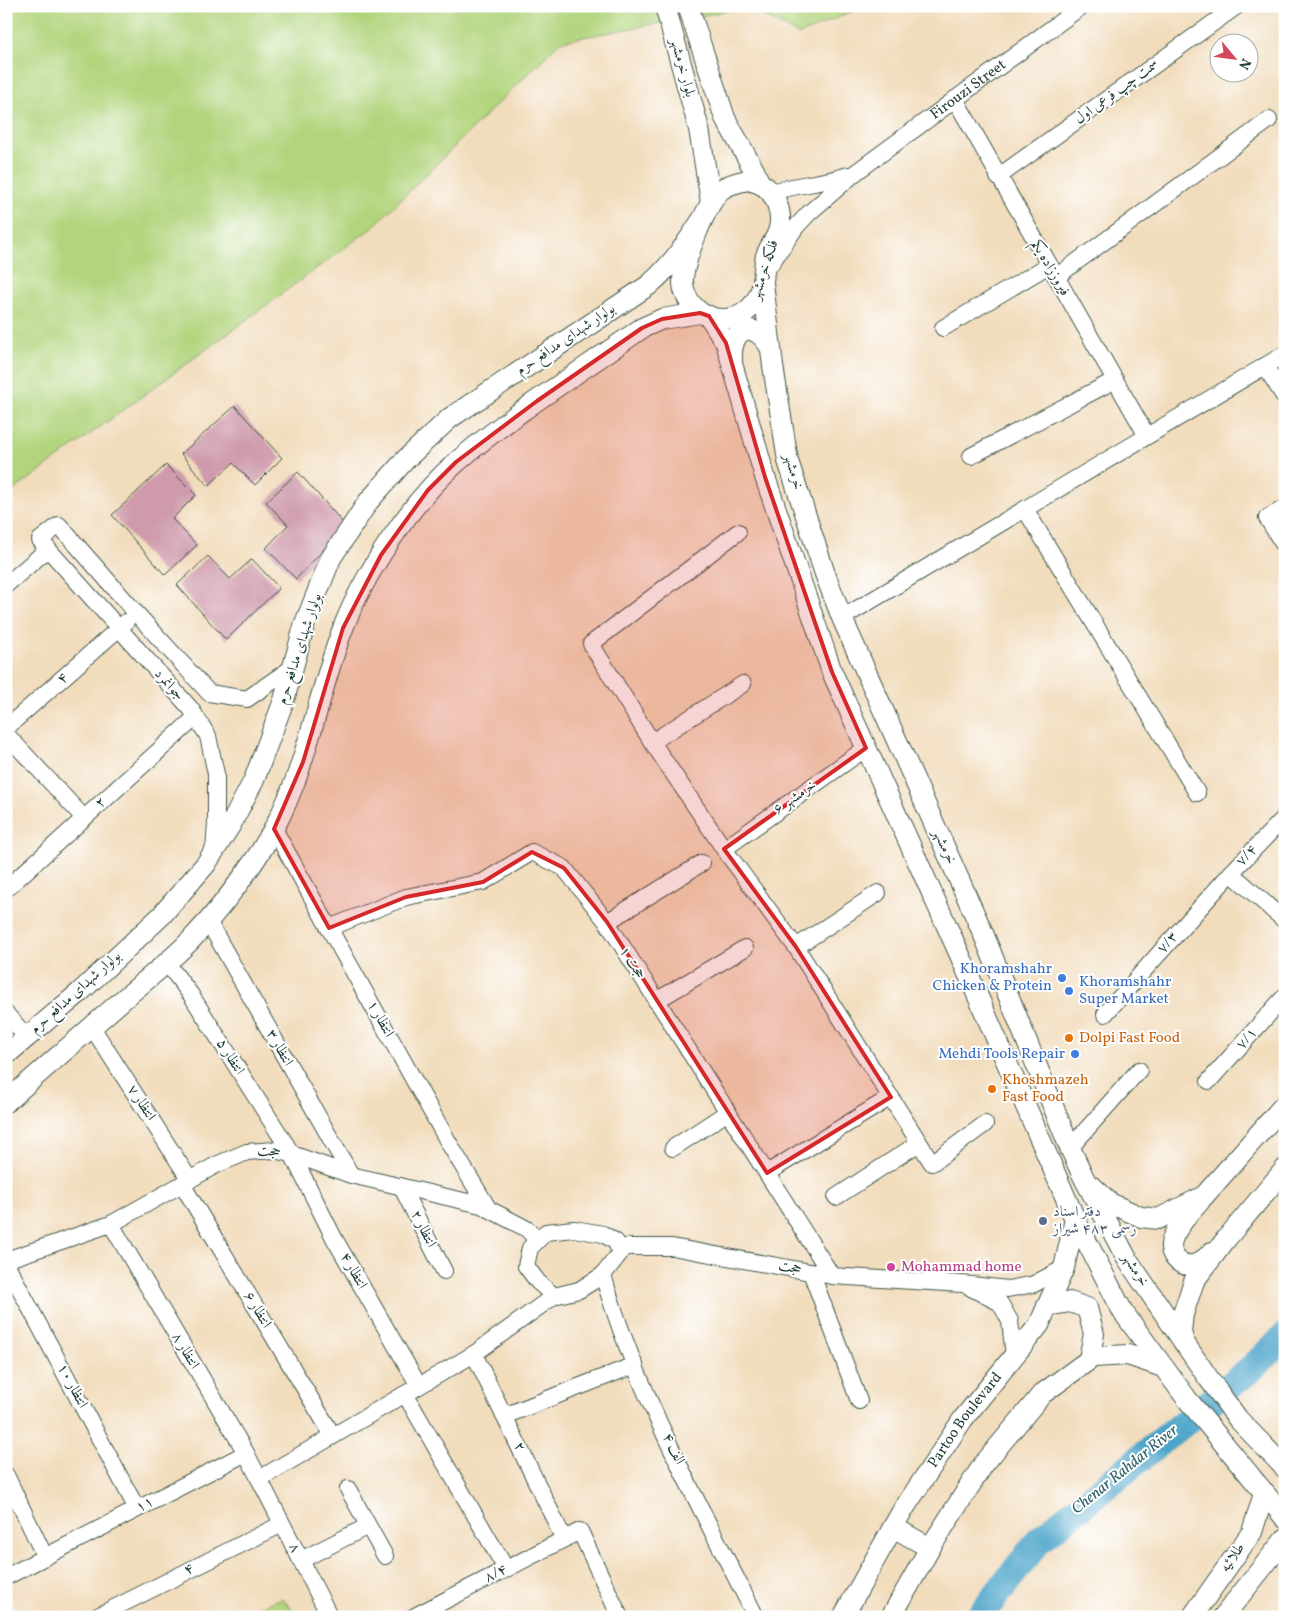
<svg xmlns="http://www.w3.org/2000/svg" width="1291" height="1623" font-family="Vollkorn,Amiri,serif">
<rect width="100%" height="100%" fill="#fff"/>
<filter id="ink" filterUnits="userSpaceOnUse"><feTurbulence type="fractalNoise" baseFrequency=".02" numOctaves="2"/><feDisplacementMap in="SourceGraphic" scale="10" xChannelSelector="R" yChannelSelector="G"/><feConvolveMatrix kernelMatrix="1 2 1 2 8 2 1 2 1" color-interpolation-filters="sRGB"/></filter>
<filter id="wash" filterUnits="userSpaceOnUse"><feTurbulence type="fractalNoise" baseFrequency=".0096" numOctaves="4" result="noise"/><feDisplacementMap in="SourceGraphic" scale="20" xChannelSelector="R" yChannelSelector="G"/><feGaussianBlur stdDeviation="1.12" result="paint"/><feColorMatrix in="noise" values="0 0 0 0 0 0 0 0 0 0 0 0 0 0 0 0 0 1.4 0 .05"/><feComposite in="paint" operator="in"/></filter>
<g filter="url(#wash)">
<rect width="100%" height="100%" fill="#f1dcbb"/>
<g fill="#b1d47c" stroke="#688858">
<path d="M6 6H864L799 35 748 7 561 41 373 227 6 496Z"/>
<path d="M282 1598 298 1617H235Z"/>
</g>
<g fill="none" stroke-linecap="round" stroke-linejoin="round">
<path stroke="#4ca4c9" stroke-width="28" d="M979 1617 1039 1540 1252 1368 1285 1336"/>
</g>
<g id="blocks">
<g fill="#cf9bac">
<path d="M235 406 282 458 255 485 233 463 208 486 181 454Z"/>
<path d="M166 465 196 495 172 519 197 545 165 575 112 515Z"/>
<path d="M298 472 346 526 296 579 266 548 288 525 266 502Z"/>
<path d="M208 556 230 579 252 559 279 588 226 640 177 585Z"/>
</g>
</g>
</g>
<g filter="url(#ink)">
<use href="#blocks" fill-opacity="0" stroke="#3e5548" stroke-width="1"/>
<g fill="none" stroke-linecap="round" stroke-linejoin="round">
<defs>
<g id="minor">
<path d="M955 99 1147 436"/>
<path d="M998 177 1237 6"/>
<path d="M769 193C795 184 822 184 848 175"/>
<path id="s1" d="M763 275 796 227 809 213 855 173 1082 6"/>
<path d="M1056 277 1269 120"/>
<path d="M943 328 1049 265"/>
<path d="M1265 366 1285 398"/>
<path d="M971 456 1115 380"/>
<path d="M1285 508 1267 518 1285 547"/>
<path d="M1025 509 1197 793"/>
<path d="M738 532 591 644 652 742 724 849 796 947 932 1163 985 1124"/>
<path d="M6 585 48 549"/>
<path d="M842 618 1285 354"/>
<path d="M6 728 126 622"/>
<path d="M6 734 84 818"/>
<path d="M652 742 743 684"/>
<path d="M274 829 450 1145 488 1208"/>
<path d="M724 849 866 748"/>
<path d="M214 852 216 822V774L208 736 191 709 40 540 59 525 136 613 209 693 247 699 293 667"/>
<path d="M1231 873 1285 921"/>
<path d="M6 889 196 717"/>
<path d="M208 921 351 1175"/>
<path d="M607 922 702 863"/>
<path d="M329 928 406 897 483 882 532 852 564 868 607 922 832 1276"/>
<path d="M796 947 878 893"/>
<path d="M166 962 191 995 292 1154 334 1238 419 1386"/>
<path d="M656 1001 745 948"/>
<path d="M6 1014 27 1037"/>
<path d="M1105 1014 1231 873 1285 817"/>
<path d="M92 1027 190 1180"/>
<path d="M1209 1081 1285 996"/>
<path d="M673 1148 728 1112"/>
<path d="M1070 1148 1139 1070"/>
<path d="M767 1173 891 1097"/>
<path d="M182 1184 333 1436"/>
<path d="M401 1186 444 1271"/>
<path d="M836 1197 919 1143"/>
<path d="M111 1224 246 1453 330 1617"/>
<path d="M574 1229 603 1234 616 1242 620 1253 603 1275 579 1290 554 1296 538 1282 526 1266 530 1248 546 1232Z"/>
<path d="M618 1247H672L832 1276 962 1284 1008 1289 1034 1284 1064 1268"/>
<path d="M6 1260 111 1224 216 1165 247 1152 273 1150 292 1154 351 1175 481 1205 527 1229 537 1240"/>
<path d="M6 1263 137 1509"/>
<path d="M811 1272 859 1401"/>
<path d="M603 1275C638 1395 700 1506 756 1617"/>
<path d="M971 1288 1000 1303 1010 1321 1014 1356"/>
<path d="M474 1354 564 1539"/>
<path d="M405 1394 506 1569"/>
<path d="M504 1416 635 1365"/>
<path d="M6 1475 45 1557"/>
<path d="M259 1479 474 1354 554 1296"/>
<path d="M348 1489 385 1556"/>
<path d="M301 1560 368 1526"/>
<path d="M6 1577 246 1453"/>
<path d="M96 1617 282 1524"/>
<path d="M413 1617 580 1531 620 1617"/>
</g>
<g id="major">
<path d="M665 6 699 129 711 202"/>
<path d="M688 6 725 118 754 170 760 184"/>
<path d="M748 180C751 181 755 182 759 183 776 191 784 215 778 232 775 240 769 247 766 256 764 264 764 273 763 282 759 303 745 319 723 319 713 319 702 315 695 308 688 301 683 292 683 281 682 264 708 199 722 189 729 184 739 182 748 180Z"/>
<path d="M763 283 773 366 788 461 825 574 842 618 983 933 1070 1148 1084 1178 1127 1259 1209 1379 1238 1419 1285 1468"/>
<path d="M709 316 726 343 765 477 832 672 959 953 1075 1219 1123 1312 1187 1399 1285 1518"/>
<path d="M732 360C730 328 753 318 770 347"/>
<path d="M6 1055 79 993 161 916 206 864 230 826 254 780 284 700 305 623 331 558 368 502 406 459 450 418 649 285C671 266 686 245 701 221"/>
<path d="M6 1102C44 1069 81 1036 119 1003 142 983 167 964 189 942 217 913 241 882 262 849 306 780 314 705 342 631 363 575 412 500 458 461 515 412 580 372 642 328L662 319 700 313"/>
<path d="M1093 1187 1110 1203 1141 1217 1158 1219 1204 1196 1285 1104"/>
<path d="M1200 1201C1190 1213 1177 1225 1172 1240 1168 1253 1178 1267 1193 1265 1200 1264 1207 1257 1212 1252"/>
<path d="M1047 1306 1070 1302 1087 1308 1094 1334 1089 1359"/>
<path d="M1184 1343 1181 1332 1183 1314 1194 1281 1227 1238 1285 1169"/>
<path d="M893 1527 930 1548"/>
<path id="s2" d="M843 1617 901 1513 963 1419 1039 1325 1064 1268 1075 1219"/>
<path d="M891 1617 930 1548 983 1465 1042 1394 1093 1357 1128 1355 1163 1367"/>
<path d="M1192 1617 1252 1532 1264 1494"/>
<path d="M1223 1617 1285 1539"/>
</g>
</defs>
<use href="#minor" stroke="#3e5548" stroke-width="18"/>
<use href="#major" stroke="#3e5548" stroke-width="22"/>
<use href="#minor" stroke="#fff" stroke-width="16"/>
<use href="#major" stroke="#fff" stroke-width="20"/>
</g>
</g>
<path fill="#d62828" fill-opacity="0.2" stroke="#d62828" stroke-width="4" stroke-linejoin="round" d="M700 313 709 316 726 343 765 477 832 672 866 748 724 849 796 947 891 1097 767 1173 607 922 564 868 532 852 483 882 406 897 329 928 274 829 303 762 343 628 381 555 428 490 456 462 537 401 642 328 662 319Z"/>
<g fill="#3f7fe0" stroke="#fff" stroke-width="2">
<circle cx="1062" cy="978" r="5"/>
<circle cx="1069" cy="991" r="5"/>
<circle cx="1075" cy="1054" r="5"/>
</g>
<g fill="#e8710a" stroke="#fff" stroke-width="2">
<circle cx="1069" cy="1038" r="5"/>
<circle cx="992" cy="1089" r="5"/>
</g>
<circle fill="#5c6f8a" stroke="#fff" stroke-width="2" cx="1043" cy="1221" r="5"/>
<circle fill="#d1479c" stroke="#fff" stroke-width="2" cx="891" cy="1267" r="5"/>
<g text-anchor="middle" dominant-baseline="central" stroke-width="4" stroke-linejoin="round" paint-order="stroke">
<g font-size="15" fill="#1f3d34" stroke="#fff">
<text transform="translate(682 68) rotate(75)">بلوار خرمشهر</text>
<text stroke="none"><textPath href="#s1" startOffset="279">Firouzi Street</textPath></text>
<text transform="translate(1117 92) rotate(-36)">سمت چپ فرعی اول</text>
<text transform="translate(1050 268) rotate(60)">فیروززاده یکم</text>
<text transform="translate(765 270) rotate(-72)">فلکه خرمشهر</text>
<text transform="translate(566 340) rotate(-34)">بولوار شهدای مدافع حرم</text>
<text transform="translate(793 472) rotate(74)">خرمشهر</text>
<text transform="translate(300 649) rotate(-72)">بولوار شهدای مدافع حرم</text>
<text transform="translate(63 679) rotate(-41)">۴</text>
<text transform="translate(169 685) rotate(48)">جوانمرد</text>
<text transform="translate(795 798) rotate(-35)">خرمشهر ۶</text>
<text transform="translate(101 803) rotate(-42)">۲</text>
<text transform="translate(944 847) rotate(65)">خرمشهر</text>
<text transform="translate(1247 856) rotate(-46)">۷/۴</text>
<text transform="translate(1168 943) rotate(-48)">۷/۳</text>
<text transform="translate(632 963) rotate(57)">حجت ۱</text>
<text transform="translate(76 993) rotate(-42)">بولوار شهدای مدافع حرم</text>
<text transform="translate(380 1019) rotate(61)">انتظار ۱</text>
<text transform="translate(1247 1039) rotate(-48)">۷/۱</text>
<text transform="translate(279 1048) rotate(60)">انتظار ۳</text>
<text transform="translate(230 1057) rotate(58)">انتظار ۵</text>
<text transform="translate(141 1103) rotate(57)">انتظار ۷</text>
<text transform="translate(269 1152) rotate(3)">حجت</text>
<text transform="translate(423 1229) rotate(63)">انتظار ۲</text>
<text transform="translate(790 1268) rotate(10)">حجت</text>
<text transform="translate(1135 1270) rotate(57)">خرمشهر</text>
<text transform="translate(353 1271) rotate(60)">انتظار ۴</text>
<text transform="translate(257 1310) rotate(59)">انتظار ۶</text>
<text transform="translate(185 1351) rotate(59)">انتظار ۸</text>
<text transform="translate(72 1386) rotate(62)">انتظار ۱۰</text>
<text stroke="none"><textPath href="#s2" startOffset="232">Partoo Boulevard</textPath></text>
<text transform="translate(519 1447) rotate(64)">۲</text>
<text transform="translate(673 1449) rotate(64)">۴ الف</text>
<text transform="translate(145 1505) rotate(-27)">۱۱</text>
<text transform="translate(294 1548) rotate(63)">۸</text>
<text transform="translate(1233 1558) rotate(-55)">طلائیه</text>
<text transform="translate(189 1570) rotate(-27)">۴</text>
<text transform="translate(496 1574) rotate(-27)">۸/۴</text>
</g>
<g font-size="15" fill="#366cbe" stroke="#fff" text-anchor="end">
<text x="1052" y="969">Khoramshahr<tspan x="1052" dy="17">Chicken &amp; Protein</tspan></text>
<text x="1079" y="982" text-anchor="start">Khoramshahr<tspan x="1079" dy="17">Super Market</tspan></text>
<text x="1065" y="1054">Mehdi Tools Repair</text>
</g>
<g font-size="15" fill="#c56008" stroke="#fff" text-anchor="start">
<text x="1079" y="1038">Dolpi Fast Food</text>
<text x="1002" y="1080">Khoshmazeh<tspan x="1002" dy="17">Fast Food</tspan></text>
</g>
<g font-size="15" fill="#4e5e75" stroke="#fff" text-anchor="start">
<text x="1053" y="1212">دفتر اسناد<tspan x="1053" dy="17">رسمی ۴۸۳ شیراز</tspan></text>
</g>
<g font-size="15" fill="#b23c85" stroke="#fff" text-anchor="start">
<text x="901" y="1267">Mohammad home</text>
</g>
<g font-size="16" font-style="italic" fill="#2f6168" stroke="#fff">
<text transform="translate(1125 1470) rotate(-39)">Chenar Rahdar River</text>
</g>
</g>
<rect width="1291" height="1623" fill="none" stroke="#fff" stroke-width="25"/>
<g transform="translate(1234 58) rotate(119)"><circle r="24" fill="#ffffff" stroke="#a5b1ae"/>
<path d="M0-4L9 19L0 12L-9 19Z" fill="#d1495b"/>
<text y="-8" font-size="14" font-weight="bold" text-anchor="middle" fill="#1f3d34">N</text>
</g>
</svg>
